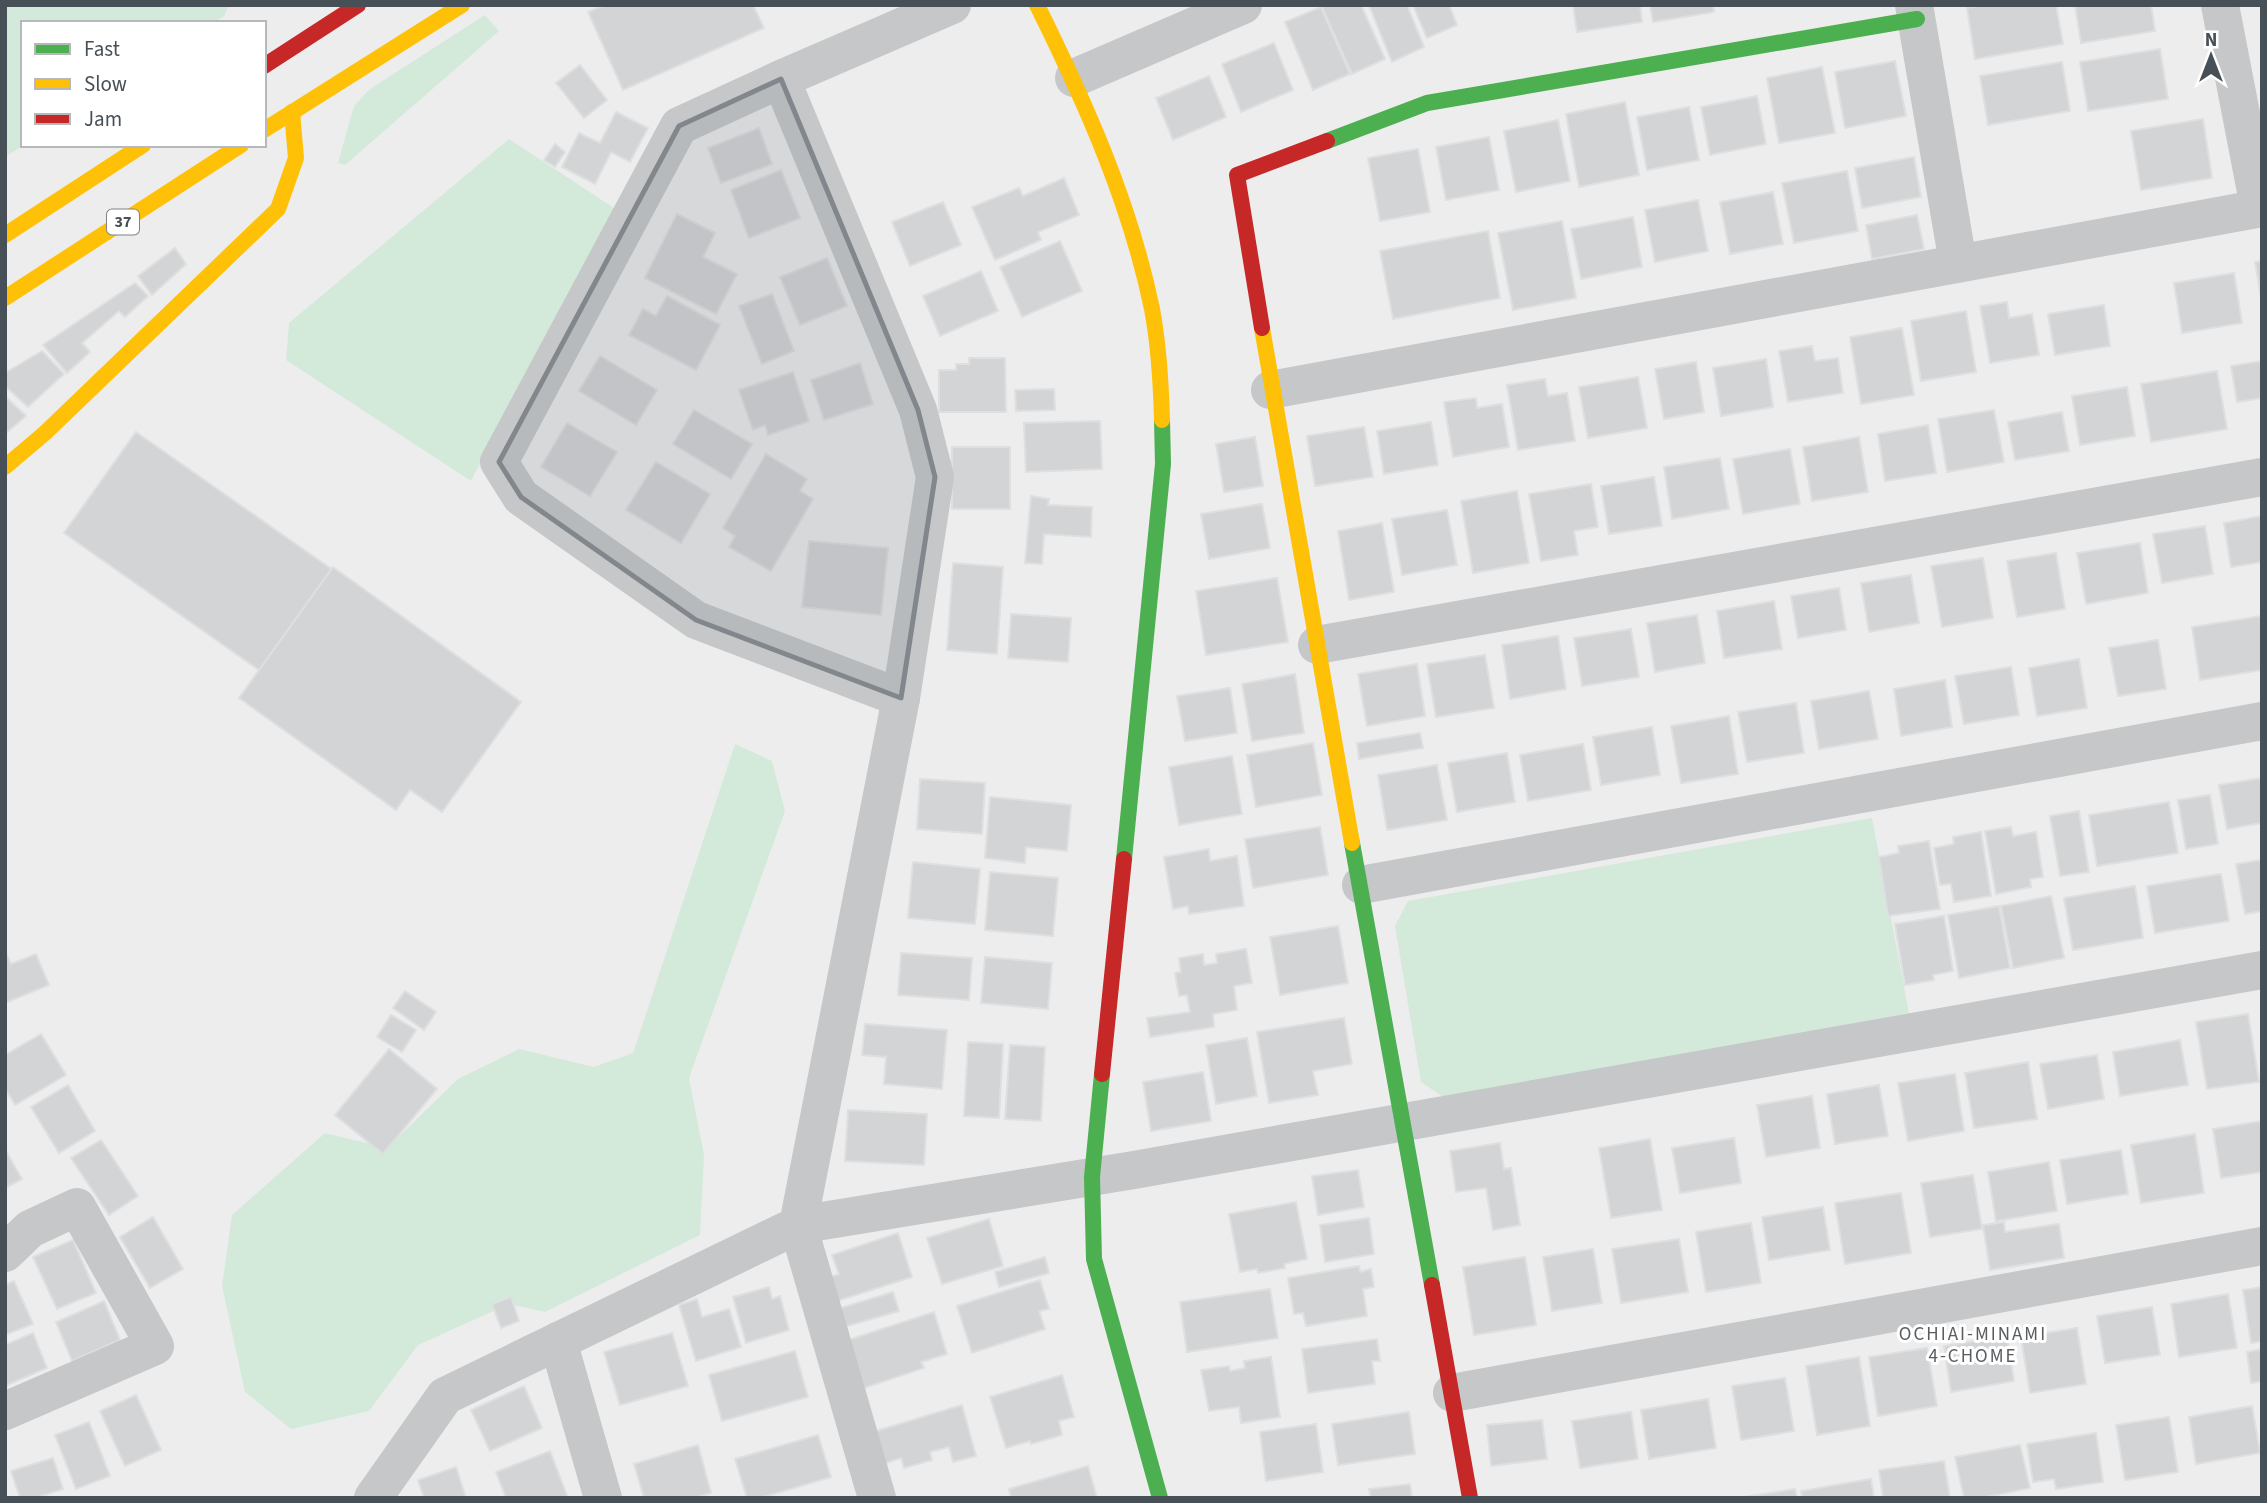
<svg xmlns="http://www.w3.org/2000/svg" width="2267" height="1503" font-family="'Source Sans 3',sans-serif">
<rect width="100%" height="100%" fill="#ededed"/>
<g fill="#d3eada">
<path d="M5 5H229L224 16 213 23H23L24 145 5 157Z"/>
<path d="M485 15 499 31 345 165 338 163 354 106 370 89Z"/>
<path d="M509 139 614 208 471 481 286 360 289 323Z"/>
<path d="M735 744 772 761 785 811 689 1078 704 1155 700 1235 545 1312 509 1304 418 1345 369 1411 291 1429 245 1392 222 1286 232 1215 325 1133 387 1148 458 1079 519 1049 594 1067 633 1053Z"/>
<path d="M1872 818 1909 1013 1446 1099 1421 1082 1395 926 1408 901Z"/>
</g>
<g fill="#d3d4d6" stroke="#dedfe0" stroke-width="2">
<path d="M605 5H753L764 28 623 90 588 12Z"/>
<path d="M1321 5H1361L1385 59 1352 74Z"/>
<path d="M1369 5H1407L1424 47 1392 62Z"/>
<path d="M1413 5H1449L1457 25 1427 38Z"/>
<path d="M1573 5H1640L1642 22 1577 32Z"/>
<path d="M1650 5H1713L1714 12 1653 22Z"/>
<path d="M1985 5H2056L2063 44 1975 59 1967 8Z"/>
<path d="M2075 5H2151L2155 31 2081 43Z"/>
<path d="M1321 7 1350 74 1313 90 1285 22Z"/>
<path d="M1274 43 1293 90 1241 112 1222 64Z"/>
<path d="M2160 49 2168 99 2088 111 2080 62Z"/>
<path d="M1895 61 1906 116 1845 128 1835 72Z"/>
<path d="M2062 62 2070 111 1988 125 1980 76Z"/>
<path d="M580 65 607 100 584 118 556 83Z"/>
<path d="M1822 67 1835 133 1779 143 1767 78Z"/>
<path d="M1209 76 1226 117 1173 140 1156 98Z"/>
<path d="M1757 96 1766 144 1710 155 1701 107Z"/>
<path d="M1625 102 1639 175 1579 187 1566 114Z"/>
<path d="M1689 107 1699 160 1647 170 1637 117Z"/>
<path d="M616 112 648 128 630 162 611 152 595 184 562 167 579 133 600 143Z"/>
<path d="M2203 119 2212 178 2141 190 2131 131Z"/>
<path d="M1558 120 1570 181 1516 192 1504 131Z"/>
<path d="M759 128 772 164 721 183 708 148Z"/>
<path d="M1489 137 1499 190 1446 200 1436 147Z"/>
<path d="M555 144 565 152 555 167 544 160Z"/>
<path d="M1418 149 1430 212 1380 221 1368 158Z"/>
<path d="M1914 157 1921 197 1862 208 1855 168Z"/>
<path d="M781 170 800 218 749 238 731 190Z"/>
<path d="M1847 171 1858 231 1794 243 1782 183Z"/>
<path d="M1064 178 1079 215 1038 232 1041 240 995 260 972 207 1019 188 1023 196Z"/>
<path d="M1773 192 1783 244 1730 254 1720 202Z"/>
<path d="M1698 200 1708 251 1655 262 1645 210Z"/>
<path d="M943 202 961 245 910 266 892 222Z"/>
<path d="M677 214 715 233 703 257 737 274 716 314 645 278Z"/>
<path d="M1917 215 1924 249 1872 259 1866 225Z"/>
<path d="M1633 217 1642 267 1581 279 1571 229Z"/>
<path d="M1562 221 1576 298 1513 310 1498 233Z"/>
<path d="M1488 231 1500 298 1393 319 1380 251Z"/>
<path d="M1060 241 1082 291 1022 317 1000 267Z"/>
<path d="M175 248 186 264 152 295 138 276Z"/>
<path d="M827 258 847 306 800 325 780 277Z"/>
<path d="M2262 261V303L2255 262Z"/>
<path d="M981 271 998 311 940 336 923 296Z"/>
<path d="M2234 273 2242 323 2182 333 2174 283Z"/>
<path d="M135 283 148 296 125 317 119 311 82 343 90 352 67 373 43 345Z"/>
<path d="M772 294 794 351 762 364 739 306Z"/>
<path d="M667 296 720 325 696 370 629 335 643 309 656 316Z"/>
<path d="M2007 302 2009 318 2032 314 2039 355 1990 363 1980 306Z"/>
<path d="M2104 305 2110 346 2055 355 2048 314Z"/>
<path d="M1966 311 1976 372 1921 381 1911 321Z"/>
<path d="M1902 328 1914 395 1861 404 1850 337Z"/>
<path d="M1812 346 1815 361 1838 358 1843 393 1788 402 1779 351Z"/>
<path d="M42 351 64 374 28 407 5 386V373Z"/>
<path d="M600 356 657 390 636 425 579 391Z"/>
<path d="M969 358H1005L1006 412H939V370H956V364H969Z"/>
<path d="M1766 359 1773 407 1721 416 1713 368Z"/>
<path d="M2262 361V398L2237 402 2231 366Z"/>
<path d="M1696 362 1704 412 1664 419 1655 369Z"/>
<path d="M860 363 873 404 824 420 811 380Z"/>
<path d="M2217 371 2227 429 2151 442 2141 384Z"/>
<path d="M793 372 809 421 768 435 765 425 753 430 739 390Z"/>
<path d="M1638 377 1647 428 1588 438 1579 387Z"/>
<path d="M1545 379 1548 396 1567 393 1575 441 1518 450 1507 385Z"/>
<path d="M2127 387 2135 436 2080 445 2072 396Z"/>
<path d="M1054 389 1055 410 1016 411 1015 390Z"/>
<path d="M5 396 26 416 5 434Z"/>
<path d="M1476 398 1477 408 1502 404 1509 447 1453 457 1444 402Z"/>
<path d="M694 410 752 444 731 479 673 444Z"/>
<path d="M1994 410 2004 462 1947 472 1938 419Z"/>
<path d="M2062 412 2069 451 2015 460 2008 422Z"/>
<path d="M1100 421 1102 469 1026 472 1024 423Z"/>
<path d="M1431 422 1438 465 1384 474 1377 431Z"/>
<path d="M567 423 617 452 590 496 541 467Z"/>
<path d="M1928 425 1936 473 1885 481 1878 434Z"/>
<path d="M1364 427 1373 477 1315 486 1307 436Z"/>
<path d="M136 432 517 699 445 801 64 533Z"/>
<path d="M1255 437 1263 486 1224 492 1216 444Z"/>
<path d="M1859 437 1868 492 1812 501 1803 447Z"/>
<rect x="952" y="447" width="58" height="62"/>
<path d="M1790 449 1800 504 1743 514 1733 459Z"/>
<path d="M766 454 807 479 800 491 813 499 771 571 729 547 735 536 723 528Z"/>
<path d="M1720 458 1729 509 1672 519 1664 467Z"/>
<path d="M656 462 710 494 681 543 626 510Z"/>
<path d="M1654 477 1662 526 1609 534 1601 486Z"/>
<path d="M1591 484 1598 527 1574 531 1578 555 1541 561 1529 494Z"/>
<path d="M1517 491 1529 563 1473 573 1461 501Z"/>
<path d="M1031 496 1049 499 1048 505 1092 507 1091 537 1044 534 1042 564 1025 563Z"/>
<path d="M1262 504 1270 548 1209 559 1201 514Z"/>
<path d="M1447 510 1457 565 1402 575 1392 519Z"/>
<path d="M2262 516V562L2231 567 2224 523Z"/>
<path d="M1382 523 1394 592 1349 600 1338 531Z"/>
<path d="M2205 526 2213 574 2162 583 2153 534Z"/>
<path d="M809 541 888 548 881 615 802 607Z"/>
<path d="M2140 543 2148 593 2086 604 2077 553Z"/>
<path d="M2056 553 2065 609 2017 617 2007 561Z"/>
<path d="M1983 558 1993 618 1942 627 1931 566Z"/>
<path d="M953 563 1003 567 997 654 947 650Z"/>
<path d="M333 567 521 702 442 812 410 790 396 810 239 698Z"/>
<path d="M1911 575 1919 623 1869 632 1861 583Z"/>
<path d="M1277 578 1288 642 1206 655 1196 591Z"/>
<path d="M1839 588 1846 630 1798 638 1791 596Z"/>
<path d="M1774 601 1782 649 1724 658 1717 611Z"/>
<path d="M1011 614 1071 618 1068 662 1008 658Z"/>
<path d="M1697 615 1705 663 1655 672 1647 623Z"/>
<path d="M2262 616V670L2200 680 2192 627Z"/>
<path d="M1631 629 1639 677 1582 686 1574 638Z"/>
<path d="M1558 636 1566 689 1510 699 1502 645Z"/>
<path d="M2158 640 2166 689 2118 696 2109 648Z"/>
<path d="M1485 655 1494 708 1436 717 1427 664Z"/>
<path d="M2079 659 2087 708 2037 716 2029 668Z"/>
<path d="M1417 664 1425 716 1367 726 1358 674Z"/>
<path d="M2011 667 2019 715 1964 724 1955 676Z"/>
<path d="M1295 674 1304 733 1252 741 1242 684Z"/>
<path d="M1945 680 1952 727 1901 736 1894 689Z"/>
<path d="M1230 688 1237 733 1185 741 1177 696Z"/>
<path d="M1869 691 1878 739 1819 749 1811 701Z"/>
<path d="M1796 703 1804 753 1747 762 1738 712Z"/>
<path d="M1729 716 1738 774 1681 783 1671 726Z"/>
<path d="M1652 727 1660 775 1601 785 1593 737Z"/>
<path d="M1420 733 1423 748 1359 759 1357 743Z"/>
<path d="M1313 743 1322 795 1256 807 1247 755Z"/>
<path d="M1583 744 1591 790 1528 801 1520 755Z"/>
<path d="M1507 753 1515 802 1457 812 1448 763Z"/>
<path d="M1232 756 1242 814 1179 825 1169 767Z"/>
<path d="M1437 765 1447 820 1387 830 1378 775Z"/>
<path d="M2262 778V823L2227 829 2219 785Z"/>
<path d="M920 779 985 783 982 834 917 829Z"/>
<path d="M2210 795 2218 844 2186 849 2178 800Z"/>
<path d="M990 797 1071 805 1067 851 1026 847 1025 863 985 858Z"/>
<path d="M2169 802 2178 853 2097 866 2089 815Z"/>
<path d="M2079 811 2089 872 2060 876 2050 816Z"/>
<path d="M1320 827 1328 875 1253 888 1245 839Z"/>
<path d="M2011 827 2013 836 2036 832 2043 877 2030 879 2031 887 1996 894 1985 831Z"/>
<path d="M1981 832 1991 896 1954 902 1951 884 1940 885 1934 848 1954 844 1953 837Z"/>
<path d="M1929 841 1940 909 1888 916 1879 857 1899 853 1898 846Z"/>
<path d="M1209 849 1210 861 1237 856 1244 906 1189 914 1188 906 1173 909 1164 857Z"/>
<path d="M2262 860V911L2245 914 2236 864Z"/>
<path d="M913 862 980 869 975 924 908 918Z"/>
<path d="M990 872 1058 878 1053 936 985 930Z"/>
<path d="M2221 874 2229 921 2155 933 2147 886Z"/>
<path d="M2135 886 2143 938 2073 950 2064 898Z"/>
<path d="M2051 896 2064 958 2013 968 2001 906Z"/>
<path d="M1999 906 2010 968 1959 978 1948 915Z"/>
<path d="M1944 916 1953 971 1933 975 1934 980 1905 985 1895 924Z"/>
<path d="M1338 926 1348 983 1280 995 1270 937Z"/>
<path d="M1246 949 1252 983 1234 986 1237 1010 1213 1014 1214 1027 1150 1037 1147 1018 1190 1012 1187 995 1179 996 1175 973 1181 972 1179 958 1203 954 1204 965 1217 963 1216 954Z"/>
<path d="M5 951 11 964 36 954 49 985 5 1003Z"/>
<path d="M901 953 972 958 969 1000 898 995Z"/>
<path d="M985 957 1052 963 1048 1009 981 1003Z"/>
<path d="M405 991 436 1012 424 1030 393 1008Z"/>
<path d="M2248 1014 2259 1082 2207 1089 2196 1022Z"/>
<path d="M391 1015 416 1030 402 1052 377 1037Z"/>
<path d="M1344 1018 1352 1064 1313 1071 1318 1095 1269 1103 1257 1032Z"/>
<path d="M865 1024 947 1030 942 1089 884 1084 886 1057 862 1055Z"/>
<path d="M41 1034 66 1075 15 1105 5 1088V1055Z"/>
<path d="M1247 1038 1257 1096 1216 1104 1206 1045Z"/>
<path d="M2180 1040 2188 1085 2120 1096 2113 1052Z"/>
<path d="M968 1042 1003 1044 999 1118 964 1116Z"/>
<path d="M1010 1045 1045 1047 1041 1121 1005 1119Z"/>
<path d="M389 1049 437 1089 383 1154 335 1115Z"/>
<path d="M2097 1055 2104 1099 2048 1109 2040 1064Z"/>
<path d="M2028 1062 2037 1119 1974 1128 1965 1073Z"/>
<path d="M1203 1072 1211 1121 1151 1131 1143 1082Z"/>
<path d="M1955 1074 1964 1131 1908 1141 1898 1083Z"/>
<path d="M68 1085 95 1131 59 1153 31 1107Z"/>
<path d="M1879 1085 1888 1136 1835 1144 1827 1094Z"/>
<path d="M1812 1096 1820 1148 1766 1157 1757 1105Z"/>
<path d="M848 1110 927 1114 924 1165 845 1161Z"/>
<path d="M2262 1121V1172L2221 1178 2213 1129Z"/>
<path d="M2195 1134 2204 1193 2141 1203 2131 1145Z"/>
<path d="M1734 1138 1741 1183 1680 1193 1672 1148Z"/>
<path d="M1650 1139 1662 1210 1611 1218 1599 1148Z"/>
<path d="M101 1140 138 1196 109 1215 71 1158Z"/>
<path d="M1500 1143 1504 1169 1511 1168 1520 1225 1493 1230 1486 1188 1456 1192 1450 1151Z"/>
<path d="M5 1149 22 1179 5 1188Z"/>
<path d="M2121 1150 2128 1194 2067 1204 2060 1160Z"/>
<path d="M2049 1162 2057 1211 1996 1221 1988 1172Z"/>
<path d="M1358 1170 1364 1207 1318 1215 1312 1176Z"/>
<path d="M1973 1175 1982 1229 1930 1237 1921 1183Z"/>
<path d="M1901 1193 1911 1253 1845 1264 1835 1203Z"/>
<path d="M1296 1202 1307 1259 1284 1264 1285 1268 1258 1273 1257 1269 1240 1272 1229 1214Z"/>
<path d="M1823 1207 1830 1250 1769 1260 1762 1217Z"/>
<path d="M153 1217 183 1269 150 1288 120 1237Z"/>
<path d="M1369 1218 1374 1254 1325 1262 1320 1225Z"/>
<path d="M989 1219 1003 1266 942 1284 927 1238Z"/>
<path d="M2004 1222 2005 1232 2059 1224 2064 1258 1990 1270 1983 1225Z"/>
<path d="M1751 1223 1761 1283 1706 1292 1696 1232Z"/>
<path d="M898 1233 912 1277 834 1302 826 1278 839 1274 832 1255Z"/>
<path d="M1679 1239 1688 1292 1621 1303 1612 1249Z"/>
<path d="M73 1240 96 1293 57 1309 33 1257Z"/>
<path d="M1593 1249 1602 1303 1552 1311 1543 1257Z"/>
<path d="M1045 1257 1049 1273 999 1287 995 1272Z"/>
<path d="M1525 1257 1536 1325 1474 1335 1463 1267Z"/>
<path d="M1359 1266 1360 1272 1371 1269 1374 1287 1363 1289 1367 1316 1306 1326 1303 1313 1294 1314 1288 1278Z"/>
<path d="M1040 1280 1049 1309 1039 1311 1045 1329 972 1353 957 1306Z"/>
<path d="M14 1281 33 1324 5 1335V1285Z"/>
<path d="M769 1287 772 1299 780 1296 789 1330 746 1343 733 1297Z"/>
<path d="M2262 1287V1341L2251 1343 2243 1290Z"/>
<path d="M1270 1289 1278 1338 1187 1352 1180 1302Z"/>
<path d="M893 1292 899 1311 837 1329 831 1311Z"/>
<path d="M2228 1294 2237 1348 2179 1357 2171 1304Z"/>
<path d="M511 1297 519 1321 501 1328 492 1304Z"/>
<path d="M697 1299 702 1317 729 1309 741 1347 696 1361 679 1305Z"/>
<path d="M104 1301 120 1340 72 1361 56 1322Z"/>
<path d="M2152 1307 2160 1355 2105 1363 2097 1316Z"/>
<path d="M934 1312 947 1354 921 1362 924 1368 864 1388 848 1340Z"/>
<path d="M2077 1328 2086 1384 2030 1393 2021 1337Z"/>
<path d="M33 1333 47 1368 5 1386V1345Z"/>
<path d="M672 1333 688 1386 620 1405 604 1352Z"/>
<path d="M2007 1336 2014 1381 1951 1392 1944 1346Z"/>
<path d="M1377 1339 1380 1361H1372L1375 1384 1308 1393 1302 1349Z"/>
<path d="M1927 1348 1937 1406 1878 1416 1869 1357Z"/>
<path d="M2262 1349V1381L2251 1383 2247 1352Z"/>
<path d="M795 1351 808 1397 722 1421 709 1375Z"/>
<path d="M1271 1357 1280 1417 1241 1423 1239 1407 1209 1411 1201 1370 1229 1366 1230 1371 1245 1368 1244 1361Z"/>
<path d="M1859 1357 1870 1426 1817 1435 1806 1366Z"/>
<path d="M1062 1375 1074 1417 1059 1421 1062 1435 1031 1444 1030 1441 1006 1448 990 1397Z"/>
<path d="M1785 1378 1794 1431 1741 1440 1732 1386Z"/>
<path d="M524 1386 542 1428 490 1451 471 1410Z"/>
<path d="M136 1395 161 1450 125 1466 100 1411Z"/>
<path d="M1708 1399 1716 1448 1649 1459 1641 1410Z"/>
<path d="M962 1405 976 1456 953 1462 949 1447 930 1452 932 1460 904 1468 901 1458 883 1464 873 1432Z"/>
<path d="M2252 1406 2260 1453 2196 1464 2189 1417Z"/>
<path d="M1409 1412 1415 1454 1338 1465 1332 1424Z"/>
<path d="M1631 1412 1638 1459 1580 1468 1572 1421Z"/>
<path d="M2169 1417 2178 1472 2125 1480 2116 1425Z"/>
<path d="M1542 1420 1547 1459 1491 1466 1487 1425Z"/>
<path d="M89 1422 110 1476 76 1489 55 1435Z"/>
<path d="M1316 1424 1323 1472 1266 1481 1260 1432Z"/>
<path d="M2096 1433 2103 1482 2056 1489 2054 1479 2033 1482 2027 1444Z"/>
<path d="M818 1435 831 1477 760 1498H747L735 1459Z"/>
<path d="M698 1445 711 1493 695 1498H644L634 1464Z"/>
<path d="M2020 1445 2030 1488 1982 1498H1964L1955 1457Z"/>
<path d="M550 1451 568 1498H506L496 1472Z"/>
<path d="M53 1458 63 1489 35 1498H20L11 1471Z"/>
<path d="M1944 1461 1950 1498H1883L1879 1470Z"/>
<path d="M1088 1466 1097 1498H1011L1009 1489Z"/>
<path d="M456 1467 466 1498H424L418 1480Z"/>
<path d="M1871 1479 1874 1498H1802L1801 1491Z"/>
<path d="M1410 1484 1412 1498H1371L1369 1489Z"/>
<path d="M1795 1489 1797 1498H1738Z"/>
</g>
<g fill="none" stroke-linecap="round" stroke-linejoin="round">
<g stroke="#c5c7c8" stroke-width="38">
<path d="M1914 5 1958 263"/>
<path d="M2220 5 2259 207"/>
<path d="M1074 78 1243 5"/>
<path d="M781 79 918 410 935 477 901 698 798 1225 877 1498"/>
<path d="M1270 390 2262 208"/>
<path d="M1317 645 2262 477"/>
<path d="M901 698 696 620 521 497 499 462 679 126 781 79 952 5"/>
<path d="M1361 885 2262 721"/>
<path d="M5 1253 30 1229 77 1207 155 1346 5 1411"/>
<path d="M558 1341 603 1498"/>
<path d="M1452 1393 2262 1246"/>
<path d="M373 1498 445 1396 798 1225 1134 1170 2262 970"/>
</g>
<g stroke="#4caf50" stroke-width="16">
<path d="M1327 141 1427 103 1917 19"/>
<path d="M1352 843 1432 1285"/>
<path d="M1124 859 1163 464 1162 420"/>
<path d="M1102 1074 1092 1177 1094 1259 1160 1498"/>
</g>
<g stroke="#ffc107" stroke-width="16">
<path d="M1037 5C1085 102 1130 202 1152 309 1159 346 1161 383 1162 420"/>
<path d="M264 130 462 5"/>
<path d="M5 235 143 145"/>
<path d="M5 298 241 145"/>
<path d="M1262 328 1352 843"/>
<path d="M5 467 45 433 278 209 296 158 292 112"/>
</g>
<g stroke="#c62828" stroke-width="16">
<path d="M264 66 358 5"/>
<path d="M1262 328 1237 175 1327 141"/>
<path d="M1102 1074 1124 859"/>
<path d="M1432 1285 1470 1498"/>
</g>
</g>
<path fill="#81878c" fill-opacity="0.2" stroke="#81878c" stroke-width="5" stroke-linejoin="round" d="M781 79 918 410 935 477 901 698 696 620 521 497 499 462 679 126Z"/>
<g text-anchor="middle" dominant-baseline="central" stroke-width="6" stroke-linejoin="round" paint-order="stroke">
<rect fill="#fff" stroke="#7e8489" stroke-width="2" x="107" y="209.5" width="32" height="25" rx="5"/>
<g font-size="16" font-weight="bold" fill="#475057">
<text x="123" y="222">37</text>
</g>
<g font-size="19" letter-spacing="2" fill="#595d60" stroke="#fff">
<text x="1973" y="1334">OCHIAI-MINAMI<tspan x="1973" dy="22">4-CHOME</tspan></text>
</g>
</g>
<rect width="2267" height="1503" fill="none" stroke="#475057" stroke-width="14"/>
<rect x="21" y="21" width="245" height="126" fill="#ffffff" stroke="#b5b9bc" stroke-width="2"/>
<rect x="35" y="44" width="35" height="10" fill="#4caf50" stroke="#b5b9bc" stroke-width="2"/>
<text x="84" y="56" font-size="21" fill="#475057">Fast</text>
<rect x="35" y="79" width="35" height="10" fill="#ffc107" stroke="#b5b9bc" stroke-width="2"/>
<text x="84" y="91" font-size="21" fill="#475057">Slow</text>
<rect x="35" y="114" width="35" height="10" fill="#c62828" stroke="#b5b9bc" stroke-width="2"/>
<text x="84" y="126" font-size="21" fill="#475057">Jam</text>
<g transform="translate(2211 56)" stroke="#ffffff" stroke-width="5" paint-order="stroke">
<path d="M0-5L12 26L0 18L-12 26Z" fill="#475057"/>
<text y="-10" font-size="19" font-weight="bold" text-anchor="middle" fill="#475057">N</text>
</g>
</svg>
